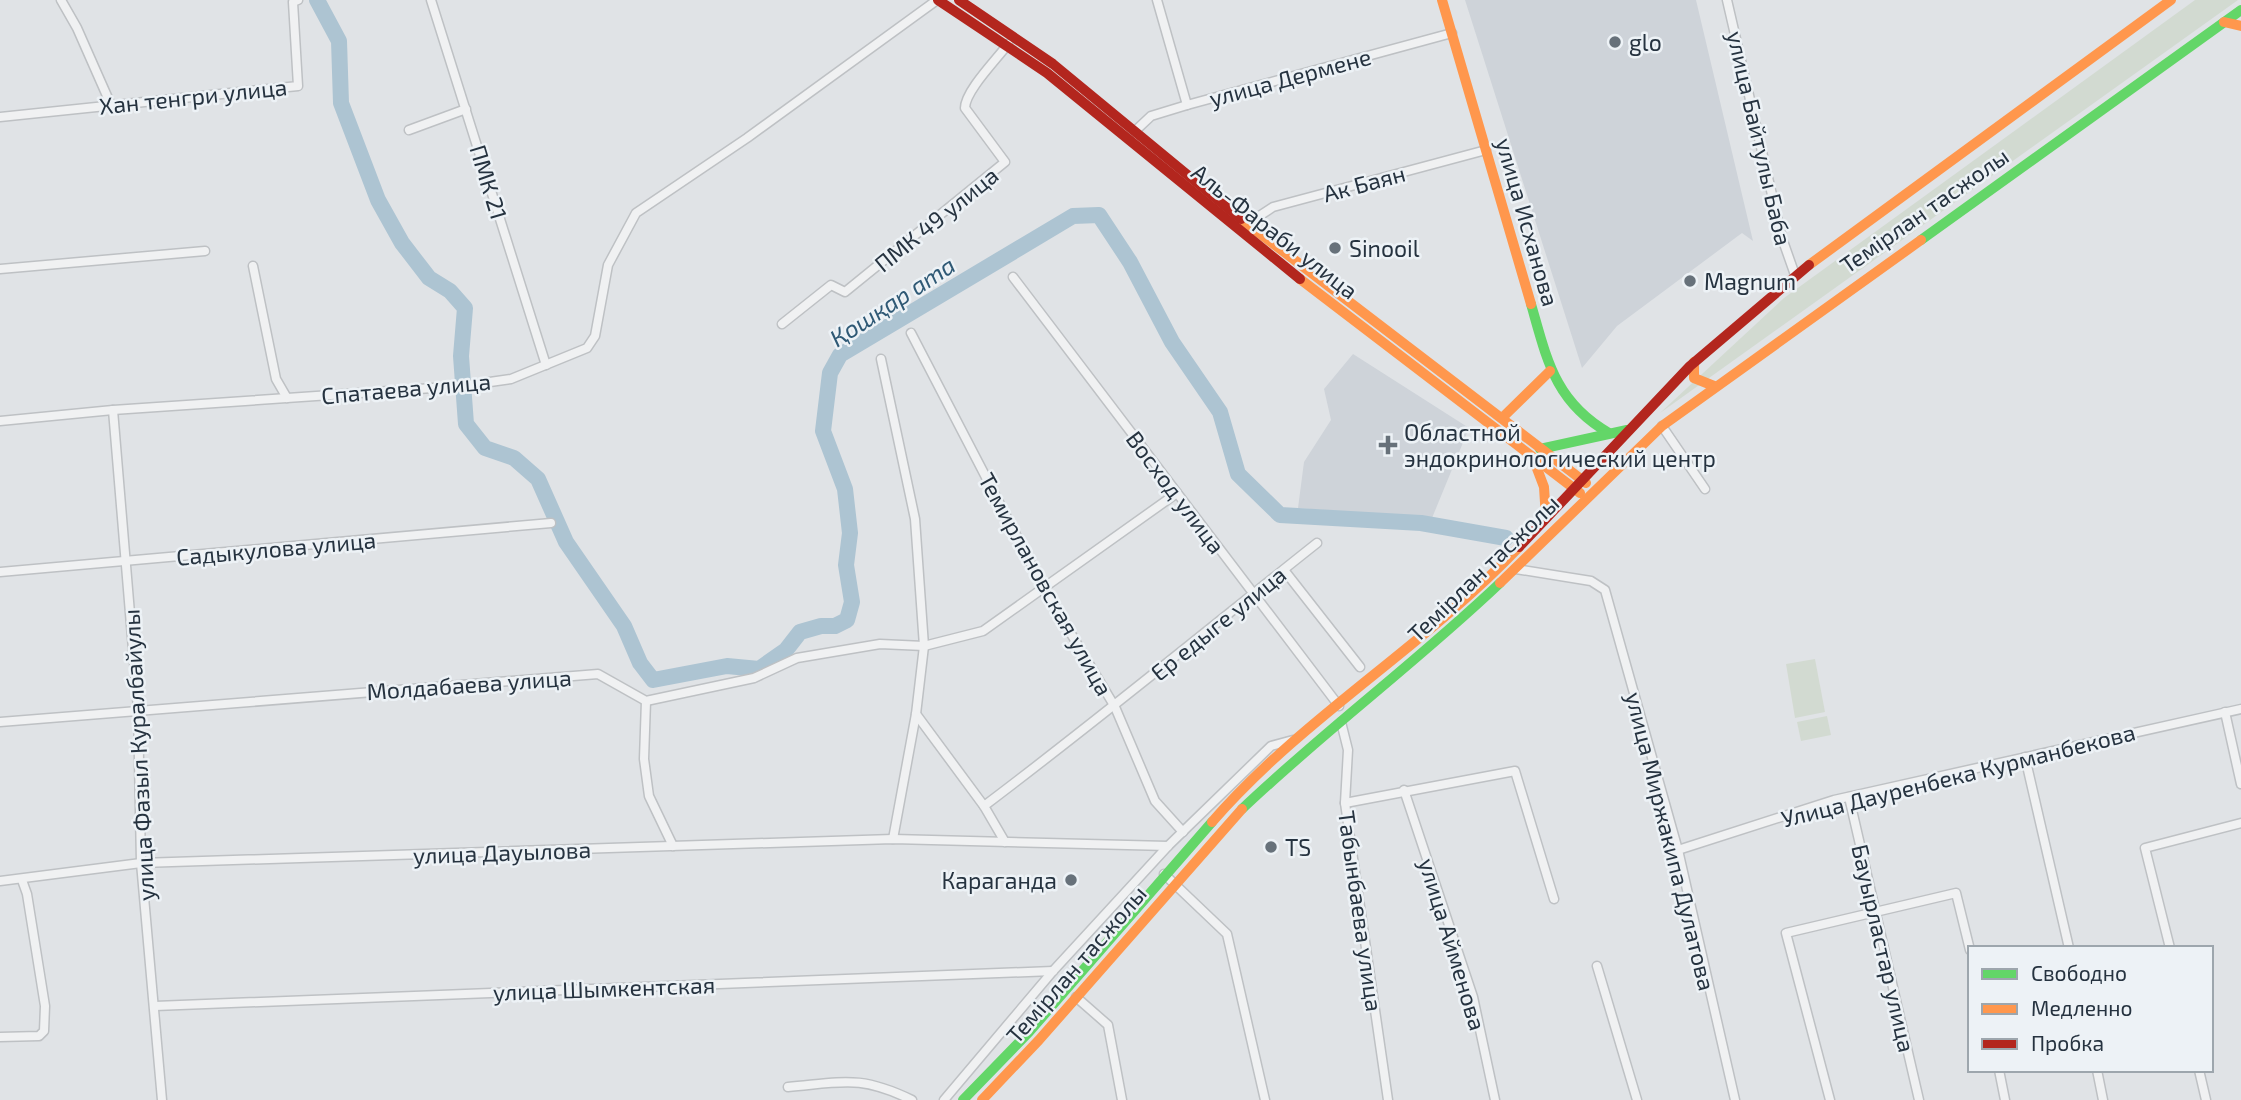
<svg xmlns="http://www.w3.org/2000/svg" width="2241" height="1100" font-family="'Exo 2',sans-serif">
<rect width="100%" height="100%" fill="#e0e3e6"/>
<g fill="#ced3d9">
<path d="M1465 0H1696L1753 241 1742 233 1617 326 1582 368Z"/>
<path d="M1353 354 1469 428 1432 518 1298 508 1304 462 1331 420 1324 389Z"/>
</g>
<g fill="#d2dad1">
<path d="M2195 0H2238L1660 413 1784 298Z"/>
<path d="M1815 659 1825 712 1795 718 1786 664Z"/>
<path d="M1827 716 1831 735 1801 741 1797 722Z"/>
</g>
<g fill="none" stroke-linecap="round" stroke-linejoin="round">
<path stroke="#adc4d2" stroke-width="16" d="M317 0 339 41 341 103 378 200 402 243 429 278 450 291 465 308 461 356 466 424 485 448 514 458 538 479 566 542 624 626 640 663 653 680 727 666 759 669 786 650 800 632 821 626H835L847 620 852 602 846 565 850 533 845 489 823 431 830 373 840 355 1073 216 1099 215 1130 262 1172 342 1220 412 1238 474 1280 515 1421 523 1506 538"/>
<defs>
<g id="street">
<path d="M61 0 77 28 111 105"/>
<path d="M431 0 546 365"/>
<path d="M1157 0 1187 105"/>
<path d="M1727 0 1782 238 1795 275"/>
<path d="M0 117 298 86 293 2 298 0"/>
<path d="M409 130 466 109"/>
<path d="M1134 132 1151 116 1187 105 1452 33"/>
<path d="M1247 224 1273 207 1486 150"/>
<path d="M253 266 276 379 287 398"/>
<path d="M0 269 205 251"/>
<path d="M1013 277 1339 706"/>
<path d="M782 324 831 285 845 292 1005 162 965 108C965 91 997 59 1008 44"/>
<path d="M911 333 1043 587 1115 707 1155 801 1183 832"/>
<path d="M881 359 915 519 924 646 916 714 893 839"/>
<path d="M113 410 138 709 141 863 162 1100"/>
<path d="M0 421 113 410 462 386 511 379 587 348 595 336 608 265 636 213 747 138 937 0"/>
<path d="M1662 426 1705 489"/>
<path d="M1516 569 1591 581 1605 590 1678 850 1735 1100"/>
<path d="M1284 570 1360 667"/>
<path d="M0 572 551 523"/>
<path d="M646 701 644 759 649 796 673 846"/>
<path d="M2225 712 2241 784"/>
<path d="M916 714 984 806"/>
<path d="M0 722 598 674 646 701 754 678 797 658 880 644 924 646 983 631 1177 493"/>
<path d="M1341 722 1348 750 1345 803 1388 1100"/>
<path d="M2025 757 2069 948"/>
<path d="M1404 790 1473 997 1495 1100"/>
<path d="M1849 797 1919 1100"/>
<path d="M1345 803 1515 771 1554 899"/>
<path d="M1005 842 984 806C1097 721 1206 631 1317 543"/>
<path d="M1678 850 1834 800 2241 709"/>
<path d="M1164 874 1227 934 1265 1100"/>
<path d="M0 881 141 863 893 839 1168 846"/>
<path d="M2170 948 2145 848 2241 823"/>
<path d="M1597 966 1637 1100"/>
<path d="M1076 997 1108 1025 1122 1100"/>
<path d="M155 1006 1053 971"/>
<path d="M0 1037 39 1036 44 1031 45 1006 27 894 22 880"/>
<path d="M1999 1070 2005 1100"/>
<path d="M2097 1070 2103 1100"/>
<path d="M2199 1070 2206 1100"/>
<path d="M788 1087C844 1082 860 1075 912 1100"/>
<path d="M944 1100 1053 971 1168 846 1271 746 1293 740"/>
<path d="M1830 1100 1786 933 1956 893 1970 950"/>
</g>
</defs>
<use href="#street" stroke="#bec1c4" stroke-width="11"/>
<use href="#street" stroke="#f0f1f2" stroke-width="8"/>
<g stroke="#63d668" stroke-width="10">
<path d="M1921 240 2241 10"/>
<path d="M1531 304C1547 360 1555 402 1609 433"/>
<path d="M1540 449 1627 430"/>
<path d="M1242 809C1325 730 1417 662 1500 583"/>
<path d="M963 1100 1029 1032 1212 822"/>
</g>
<g stroke="#ff974d" stroke-width="10">
<path d="M1442 0 1531 304"/>
<path d="M2224 22 2241 26"/>
<path d="M1241 219 1586 483"/>
<path d="M1809 265 2171 0"/>
<path d="M1300 279 1580 493"/>
<path d="M1694 362V378L1714 386"/>
<path d="M1502 418 1550 371"/>
<path d="M1533 458 1544 487 1546 518"/>
<path d="M1500 583 1662 426 1921 240"/>
<path d="M1212 822C1302 718 1424 647 1519 547"/>
<path d="M982 1100 1039 1040 1242 809"/>
</g>
<g stroke="#b3261e" stroke-width="10">
<path d="M938 0 1047 73 1300 279"/>
<path d="M959 0 1053 64 1241 219"/>
<path d="M1519 547 1690 366 1809 265"/>
</g>
</g>
<g fill="#67717a" stroke="#edf2f6" stroke-width="2.5">
<circle cx="1615" cy="42" r="7"/>
<circle cx="1335" cy="248" r="7"/>
<circle cx="1690" cy="281" r="7"/>
<path d="M1384.5 434.5h7v7h7v7h-7v7h-7v-7h-7v-7h7z"/>
<circle cx="1271" cy="847" r="7"/>
<circle cx="1071" cy="880" r="7"/>
</g>
<g text-anchor="middle" dominant-baseline="central" stroke-width="5" stroke-linejoin="round" paint-order="stroke">
<g font-size="23" fill="#263340" stroke="#edf2f6" text-anchor="start">
<text x="1629" y="42">glo</text>
<text x="1349" y="248">Sinooil</text>
<text x="1704" y="281">Magnum</text>
<text x="1404" y="432">Областной<tspan x="1404" dy="26">эндокринологический центр</tspan></text>
<text x="1285" y="847">TS</text>
<text x="1057" y="880" text-anchor="end">Караганда</text>
</g>
<g font-size="23" fill="#263340" stroke="#edf2f6">
<text transform="translate(1290 77) rotate(-15)">улица Дермене</text>
<text transform="translate(193 96) rotate(-6)">Хан тенгри улица</text>
<text transform="translate(1760 138) rotate(77)">улица Байтулы Баба</text>
<text transform="translate(489 182) rotate(73)">ПМК 21</text>
<text transform="translate(1364 183) rotate(-15)">Ак Баян</text>
<text transform="translate(1924 210) rotate(-35)">Темірлан тасжолы</text>
<text transform="translate(936 219) rotate(-39)">ПМК 49 улица</text>
<text transform="translate(1528 222) rotate(74)">улица Исханова</text>
<text transform="translate(1275 231) rotate(38)">Аль-Фараби улица</text>
<text transform="translate(406 388) rotate(-5)">Спатаева улица</text>
<text transform="translate(1176 492) rotate(53)">Восход улица</text>
<text transform="translate(276 548) rotate(-5)">Садыкулова улица</text>
<text transform="translate(1483 568) rotate(-44)">Темірлан тасжолы</text>
<text transform="translate(1046 584) rotate(61)">Темирлановская улица</text>
<text transform="translate(1218 623) rotate(-39)">Ер едыге улица</text>
<text transform="translate(469 684) rotate(-4)">Молдабаева улица</text>
<text transform="translate(138 755) rotate(-93)">улица Фазыл Куралбайулы</text>
<text transform="translate(1958 775) rotate(-14)">Улица Дауренбека Курманбекова</text>
<text transform="translate(1671 841) rotate(76)">улица Миржакипа Дулатова</text>
<text transform="translate(502 852) rotate(-2)">улица Дауылова</text>
<text transform="translate(1361 911) rotate(82)">Табынбаева улица</text>
<text transform="translate(1453 944) rotate(73)">улица Айменова</text>
<text transform="translate(1884 948) rotate(77)">Бауырластар улица</text>
<text transform="translate(1076 964) rotate(-49)">Темірлан тасжолы</text>
<text transform="translate(604 988) rotate(-2)">улица Шымкентская</text>
</g>
<g font-size="24" font-style="italic" fill="#2f5975" stroke="#edf2f6">
<text transform="translate(892 301) rotate(-33)">Қошқар ата</text>
</g>
</g>
<rect x="1968" y="946" width="245" height="126" fill="#edf2f6" stroke="#9da6ad" stroke-width="2"/>
<rect x="1982" y="969" width="35" height="10" fill="#63d668" stroke="#9da6ad" stroke-width="2"/>
<text x="2031" y="981" font-size="21" fill="#263340">Свободно</text>
<rect x="1982" y="1004" width="35" height="10" fill="#ff974d" stroke="#9da6ad" stroke-width="2"/>
<text x="2031" y="1016" font-size="21" fill="#263340">Медленно</text>
<rect x="1982" y="1039" width="35" height="10" fill="#b3261e" stroke="#9da6ad" stroke-width="2"/>
<text x="2031" y="1051" font-size="21" fill="#263340">Пробка</text>
</svg>
